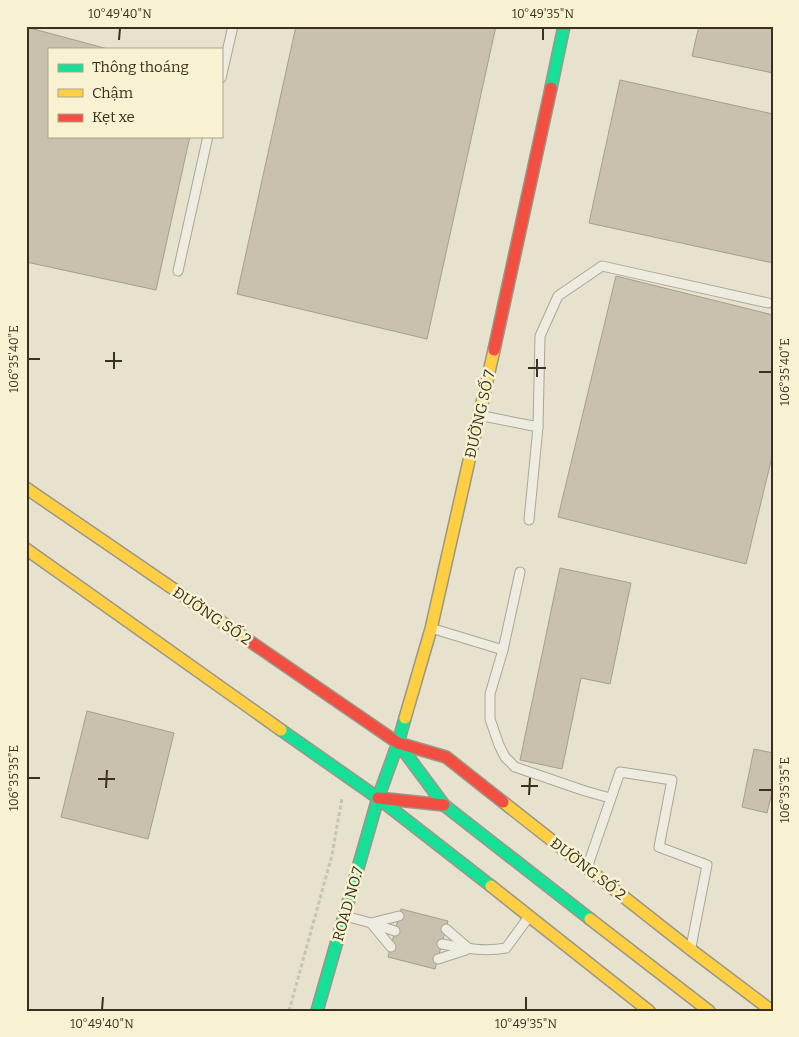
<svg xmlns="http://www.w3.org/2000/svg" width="799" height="1037" font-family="Bitter,serif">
<rect width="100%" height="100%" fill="#e6e2ce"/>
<g fill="#cac0ae" stroke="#a79d8c">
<path d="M296 26H496L427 339 237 294Z"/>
<path d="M699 26H773V73L692 56Z"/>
<path d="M26 27 108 49H49V136H190L156 290 26 262Z"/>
<path d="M620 80 773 114V263L589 223Z"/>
<path d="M616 276 773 315V453L746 564 558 517Z"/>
<path d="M560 568 631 583 610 684 581 678 562 769 520 760Z"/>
<path d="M87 711 174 733 148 839 61 817Z"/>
<path d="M754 749 773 753V788L767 813 742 807Z"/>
<path d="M401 909 448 921 435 969 388 957Z"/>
</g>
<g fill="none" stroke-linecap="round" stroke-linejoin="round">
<defs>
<g id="lane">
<path d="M221 78 233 26"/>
<path d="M178 271 208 136"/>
<path d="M483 416 538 427 540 336 558 296 602 266 768 303"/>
<path d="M529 520 538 427"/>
<path d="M434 629 503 650 520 572"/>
<path d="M503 650 490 694V719L499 745 505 757 515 767 585 791 610 798"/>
<path d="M588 865 620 772 672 780 659 847 707 865 691 947"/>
<path d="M345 916 371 923 395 931"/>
<path d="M446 929 468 948"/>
<path d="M442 944C464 948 484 952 506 948L528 918"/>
<path d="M391 947 371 923 399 916"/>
<path d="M438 959 466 950"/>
</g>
<g id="fast">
<path d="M551 88 564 26"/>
<path d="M281 730 378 798 491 886"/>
<path d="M398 743 444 805 590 919"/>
<path d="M317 1011 378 798 398 743 405 718"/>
</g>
<g id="slow">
<path d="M26 488 248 640"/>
<path d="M26 549 281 730"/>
<path d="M405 718 431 629 494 350"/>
<path d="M503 802 690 949 772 1011"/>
<path d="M491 886 649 1011"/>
<path d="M590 919 709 1011"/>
</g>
<g id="jam">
<path d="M494 350 551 88"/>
<path d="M248 640 398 743 446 757 503 802"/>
<path d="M378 798 444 805"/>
</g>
</defs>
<use href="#lane" stroke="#aba696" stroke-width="11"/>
<use href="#fast" stroke="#9b9686" stroke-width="14"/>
<use href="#slow" stroke="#9b9686" stroke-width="14"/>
<use href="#jam" stroke="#9b9686" stroke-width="14"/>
<path stroke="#c7c3b6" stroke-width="3" stroke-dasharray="4 2.5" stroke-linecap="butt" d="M289 1011 332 855 342 798"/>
<use href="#lane" stroke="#eeebe0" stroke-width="9"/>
<use href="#fast" stroke="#16e098" stroke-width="11"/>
<use href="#slow" stroke="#ffcf43" stroke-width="11"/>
<use href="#jam" stroke="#f24e42" stroke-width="11"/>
</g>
<path fill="none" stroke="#3b301d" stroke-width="2" d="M119 40 120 28M543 40V28M28 359H40M105 361H122M528 368H546M114 369V352M759 372H772M537 377V359M28 778H40M98 779H115M521 786H538M106 788 107 770M759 790H772M529 795 530 778M102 1010 103 997M526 1010V997"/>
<g text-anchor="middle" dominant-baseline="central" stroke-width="5" stroke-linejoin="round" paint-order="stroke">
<g font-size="15" fill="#3b301d" stroke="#f8f2d3">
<text transform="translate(480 414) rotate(-77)">ĐƯỜNG SỐ 7</text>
<text transform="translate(212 616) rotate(34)">ĐƯỜNG SỐ 2</text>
<text transform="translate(588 869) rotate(38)">ĐƯỜNG SỐ 2</text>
<text transform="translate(348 904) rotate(-74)">ROAD NO.7</text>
</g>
</g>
<rect width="799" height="1037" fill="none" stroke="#f8f2d3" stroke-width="55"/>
<rect x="48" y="48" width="175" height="90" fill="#f8f2d3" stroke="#aca48a"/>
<rect x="58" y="64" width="25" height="8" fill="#16e098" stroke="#aca48a"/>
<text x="92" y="72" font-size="15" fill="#3b301d">Thông thoáng</text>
<rect x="58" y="89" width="25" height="8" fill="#ffcf43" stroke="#aca48a"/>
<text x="92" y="98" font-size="15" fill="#3b301d">Chậm</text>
<rect x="58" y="114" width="25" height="8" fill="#f24e42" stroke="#aca48a"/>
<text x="92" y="122" font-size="15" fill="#3b301d">Kẹt xe</text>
<rect x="28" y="28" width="744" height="982" fill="none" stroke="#3b301d" stroke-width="2"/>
<g font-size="12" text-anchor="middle" fill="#3b301d">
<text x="120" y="18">10°49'40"N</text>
<text x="543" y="18">10°49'35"N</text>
<text transform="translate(14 359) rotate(-90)" y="4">106°35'40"E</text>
<text transform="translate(785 372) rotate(-90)" y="4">106°35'40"E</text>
<text transform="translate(14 778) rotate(-90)" y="4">106°35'35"E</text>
<text transform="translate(785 790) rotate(-90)" y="4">106°35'35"E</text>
<text x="102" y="1028">10°49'40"N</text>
<text x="526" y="1028">10°49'35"N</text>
</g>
</svg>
